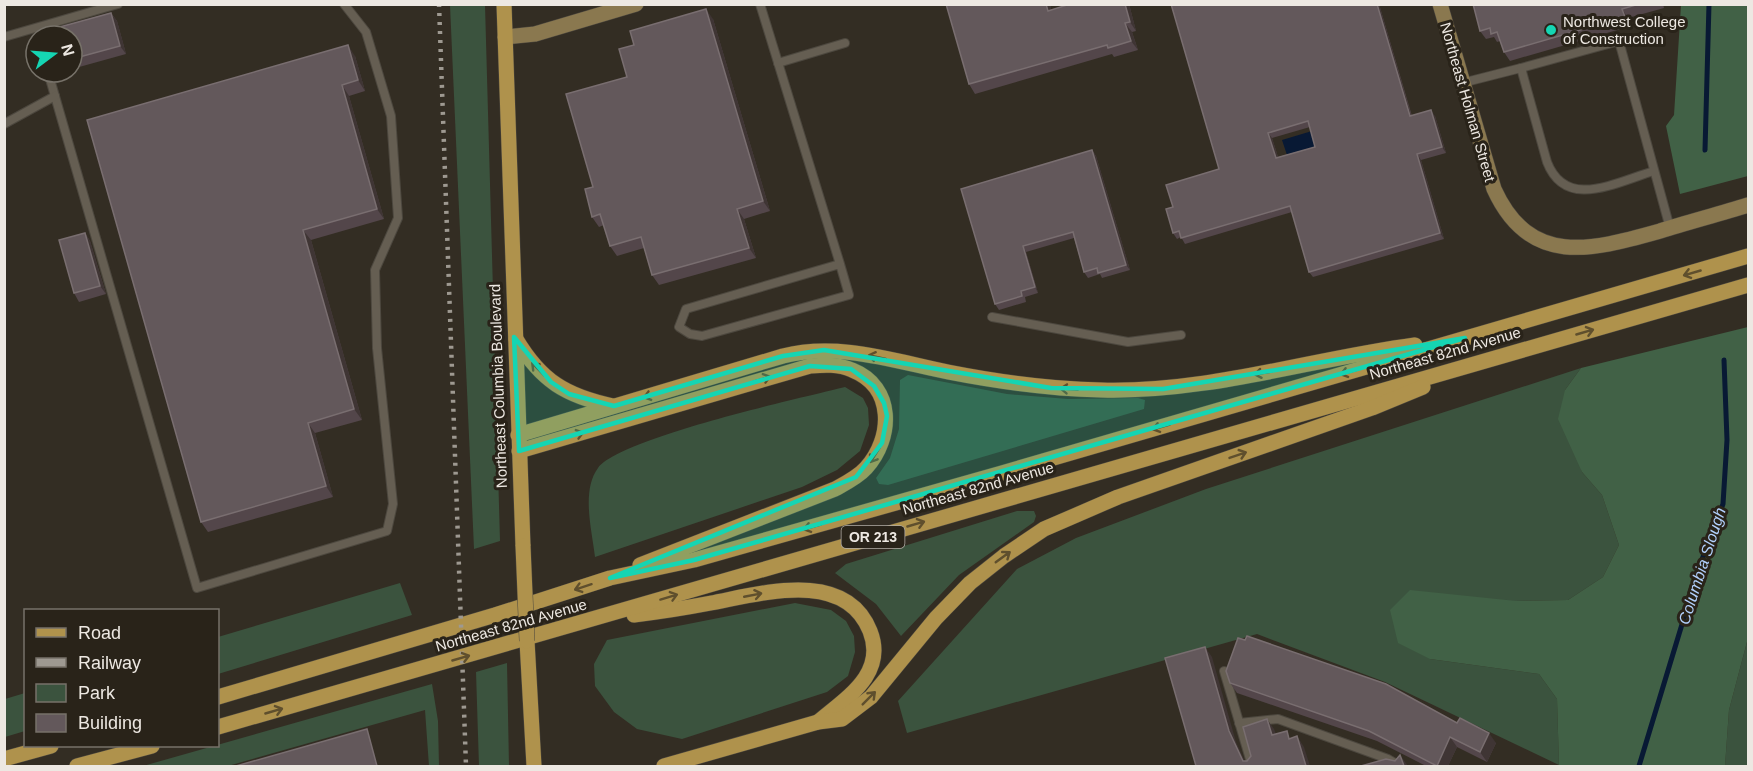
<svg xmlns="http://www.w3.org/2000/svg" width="1753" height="771" font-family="Helvetica,sans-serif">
<rect width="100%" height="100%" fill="#332d23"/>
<g fill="#3b533e">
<path d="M450 5H485L500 541 474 549Z"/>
<path d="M1581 368 1565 390 1582 472 1602 495 1619 545 1603 577 1568 600 1516 601 1430 659 1539 674 1557 699 1559 765 1385 682 1257 634 907 733 898 701 1017 569 1076 538 1206 489Z"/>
<path d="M908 375 1007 394 1068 399 1138 398 1145 400 1144 409 888 485 879 484 876 478 890 458 899 429 900 380Z"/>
<path d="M845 387 863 398 868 408 869 425 860 451 837 470 802 487 595 557C592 530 581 491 598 468 620 438 801 398 845 387Z"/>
<path d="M1017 511H1034L1036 516 1034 522 959 575 901 636 876 604 835 573 846 564Z"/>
<path d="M400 583 412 615 218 674V637Z"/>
<path d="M795 603 831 610 846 621 854 636 855 652 848 676 827 692 682 739 637 729 614 712 595 686 594 664 607 640Z"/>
<path d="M1748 638V766H1725L1729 710Z"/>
<path d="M507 663 509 766H479L476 672Z"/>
<path d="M432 684 438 721 439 766H429L425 710 228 766H143Z"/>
<path d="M25 693V731L5 737V699Z"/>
</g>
<g fill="#416146">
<path d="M1681 5H1748V176L1680 194 1666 126 1674 115Z"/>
<path d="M1748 327V638L1729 710 1725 766H1559L1557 699 1539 674 1430 659 1398 643 1390 610 1410 590 1516 601 1568 600 1603 577 1619 545 1602 495 1582 472 1558 419 1565 390 1581 368Z"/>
</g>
<path fill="#081934" d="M1312 131 1316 147 1287 155 1282 140Z"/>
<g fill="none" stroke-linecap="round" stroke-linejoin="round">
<g stroke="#081934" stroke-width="5">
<path d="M1705 150 1709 4"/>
<path d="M1639 766 1700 565 1723 504 1727 440 1724 360"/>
</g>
<defs>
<g id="lane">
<path d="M760 4 840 264 686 309 679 327 690 334 702 336 849 295 840 264"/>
<path d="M4 37 118 4"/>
<path d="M778 63 845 43"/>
<path d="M48 72 197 588 387 531 393 504 377 348 375 270 398 218 391 116 366 32 344 4"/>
<path d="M1462 83 1521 68"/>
<path d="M4 124 55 96"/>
<path d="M1654 171C1616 182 1566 211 1547 162L1521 68 1619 41 1670 228"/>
<path d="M992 317 1128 342 1181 335"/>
<path d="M1224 671 1252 766"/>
<path d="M1239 723 1278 719 1388 759 1400 766"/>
</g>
<g id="secondary">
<path d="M1440 4 1494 189C1530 268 1592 250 1660 231 1689 222 1719 214 1748 205"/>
<path d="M505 37 535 34 636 4"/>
</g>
<g id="primary">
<path d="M504 4 523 546"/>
<path d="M516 339C541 381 566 396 613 406"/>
<path d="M518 435 783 356C838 342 894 361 948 372 999 382 1050 389 1101 390 1208 393 1310 359 1415 345"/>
<path d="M519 451 810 366C824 365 839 364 852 370 895 387 893 438 866 468 858 477 846 483 835 489L640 565"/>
<path d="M634 615C660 612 685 608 711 603 760 594 845 568 870 631 887 674 846 698 818 722"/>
<path d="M527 641 534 766"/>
<path d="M218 697 495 615 610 578 694 560 1002 473 1748 256"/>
<path d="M218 727 1748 285"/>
<path d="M4 759 51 746"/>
<path d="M77 766 152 746"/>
<path d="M664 766 818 722 842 719 871 697 936 618 970 583 1004 556 1044 529 1118 497 1372 408 1423 387"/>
</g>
</defs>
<use href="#lane" stroke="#4d483f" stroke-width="10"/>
<use href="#secondary" stroke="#4d483f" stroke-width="16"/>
<use href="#primary" stroke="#4d483f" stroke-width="16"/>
<use href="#lane" stroke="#655e52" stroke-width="8"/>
<use href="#secondary" stroke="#8a784f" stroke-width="15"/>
<use href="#primary" stroke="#af924c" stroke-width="15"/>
<path stroke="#9e9991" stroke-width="4.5" stroke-dasharray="3 6" stroke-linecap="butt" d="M439 4 466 766"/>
<defs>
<path id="primary-bridge" d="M523 546 527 641"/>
</defs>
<use href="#primary-bridge" stroke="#4d483f" stroke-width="16" stroke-linecap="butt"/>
<use href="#primary-bridge" stroke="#af924c" stroke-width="15"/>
</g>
<g fill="#53464a" fill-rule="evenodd">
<path d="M946 4H1050L1051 10 1070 4H1129L1136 31 1132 32 1138 50 1114 57 1112 54 975 94 969 84Z"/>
<path d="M1171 4H1379L1412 116H1435L1446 153 1421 160 1444 239 1313 277 1309 272 1292 212 1185 244 1181 237 1177 239 1173 233V207L1219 169ZM1310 127 1315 147 1278 157 1272 138Z"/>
<path d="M1473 4H1663L1664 8 1628 18 1631 26 1510 61 1504 52 1500 41 1497 42 1494 37 1486 39 1480 31Z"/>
<path d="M111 13 117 21 126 54 72 69V36Z"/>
<path d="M713 19 770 211 744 219 756 258 659 285 652 275 644 248 617 256 610 246 604 225 599 227 592 217 593 187 627 77Z"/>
<path d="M355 56 365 91 349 96 384 219 311 240 362 420 315 433 333 497 208 532 201 522 87 120Z"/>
<path d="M1092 150 1096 156 1130 270 1102 278 1100 274 1088 278 1084 272 1074 238 1026 252 1038 293 1025 297 1026 302 999 310 995 304 961 189Z"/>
<path d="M85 233 90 241 106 294 79 302 74 293Z"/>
<path d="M1230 683 1496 743 1487 762 1457 747 1448 766H1426L1377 741 1237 693Z"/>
</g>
<g fill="#3f3534">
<path d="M1046 4H1050L1054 20 1048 11Z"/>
<path d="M1125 4H1129L1136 31 1130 22Z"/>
<path d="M1377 4H1379L1413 122 1410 116Z"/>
<path d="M706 9 713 19 770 211 763 201Z"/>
<path d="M1622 9 1628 18 1631 26 1625 17Z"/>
<path d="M111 13 117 21 126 54 120 46Z"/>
<path d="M1125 23 1132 32 1138 50 1131 41Z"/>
<path d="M348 45 355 56 365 91 358 80Z"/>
<path d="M342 85 349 96 384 219 377 209Z"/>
<path d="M1431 110 1435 116 1446 153 1442 147Z"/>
<path d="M1268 133 1272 138 1280 163 1276 158Z"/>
<path d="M1092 150 1096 156 1130 270 1126 265Z"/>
<path d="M1417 154 1421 160 1444 239 1440 233Z"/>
<path d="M737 209 744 219 756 258 749 248Z"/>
<path d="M303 230 311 240 362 420 354 409Z"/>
<path d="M85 233 90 241 106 294 100 286Z"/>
<path d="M1023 246 1026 252 1038 293 1035 287Z"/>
<path d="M308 423 315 433 333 497 326 486Z"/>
<path d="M1205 647 1212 657 1236 742 1247 766 1243 761 1229 731Z"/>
<path d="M1267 719 1274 729 1280 745 1272 735Z"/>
<path d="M1489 733 1496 743 1487 762 1480 752Z"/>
<path d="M1297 736 1304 747 1310 766H1306Z"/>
<path d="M1450 737 1457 747 1448 766H1437Z"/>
<path d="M1400 755 1408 766H1404Z"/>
</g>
<g fill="#63585b" stroke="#796e70" stroke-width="1.5" fill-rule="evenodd">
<path d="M946 4H1046L1048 11 1070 4H1125L1130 22 1125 23 1131 41 1108 48 1107 45 969 84Z"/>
<path d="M1171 4H1377L1410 116 1431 110 1442 147 1417 154 1440 233 1309 272 1290 206 1181 238 1179 231 1173 233 1166 209 1173 207 1166 185 1219 169ZM1308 121 1315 147 1276 158 1268 133Z"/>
<path d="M1473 4H1639L1622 9 1625 17 1504 52 1497 32 1491 34 1490 28 1480 31Z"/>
<path d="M706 9 763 201 737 209 749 248 652 275 641 237 610 246 600 214 592 217 585 189 593 187 566 94 627 77 619 49 634 45 630 31Z"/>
<path d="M111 13 120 46 72 59V36H58L56 28Z"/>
<path d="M348 45 358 80 342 85 377 209 303 230 354 409 308 423 326 486 201 522 87 120Z"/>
<path d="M1092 150 1126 265 1098 273 1097 268 1084 272 1073 232 1023 246 1035 287 1021 291 1022 296 995 304 961 189Z"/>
<path d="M85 233 100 286 74 293 59 240Z"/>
<path d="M1247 636 1386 684 1457 723 1460 718 1489 733 1480 752 1450 737 1437 766 1369 731 1230 683 1226 671 1238 638 1245 640Z"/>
<path d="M1205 647 1229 731 1243 761H1247L1251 756 1243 727 1267 719 1272 735 1287 731 1289 739 1297 736 1306 766H1196L1165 658Z"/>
<path d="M367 729 377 766H236Z"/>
<path d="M1400 755 1404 766H1361L1386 759 1395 761Z"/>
</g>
<defs><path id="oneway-shaft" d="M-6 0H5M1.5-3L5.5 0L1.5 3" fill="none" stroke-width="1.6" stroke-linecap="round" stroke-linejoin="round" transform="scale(1.5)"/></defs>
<g stroke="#5f4f2d">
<use href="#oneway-shaft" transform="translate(1692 273) rotate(164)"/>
<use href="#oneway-shaft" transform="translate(1585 332) rotate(-16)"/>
<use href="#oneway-shaft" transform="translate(877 357) rotate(-168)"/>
<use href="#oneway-shaft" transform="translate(538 369) rotate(-134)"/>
<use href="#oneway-shaft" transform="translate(1349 372) rotate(164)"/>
<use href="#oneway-shaft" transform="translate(1263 373) rotate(170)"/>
<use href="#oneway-shaft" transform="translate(762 379) rotate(-17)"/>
<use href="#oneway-shaft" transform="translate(1069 389) rotate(-177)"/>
<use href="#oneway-shaft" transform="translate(652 395) rotate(163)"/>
<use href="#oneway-shaft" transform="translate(1161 427) rotate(164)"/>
<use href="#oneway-shaft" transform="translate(575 435) rotate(-17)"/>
<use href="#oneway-shaft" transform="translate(875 455) rotate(122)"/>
<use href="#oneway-shaft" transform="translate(1238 455) rotate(-19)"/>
<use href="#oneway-shaft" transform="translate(916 524) rotate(-16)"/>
<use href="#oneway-shaft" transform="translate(812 527) rotate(164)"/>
<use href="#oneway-shaft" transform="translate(1003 557) rotate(-36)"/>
<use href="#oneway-shaft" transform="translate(583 587) rotate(162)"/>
<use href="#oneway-shaft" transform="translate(753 595) rotate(-11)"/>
<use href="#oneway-shaft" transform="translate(669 597) rotate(-17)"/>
<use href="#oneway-shaft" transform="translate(461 658) rotate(-16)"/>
<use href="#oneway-shaft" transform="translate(869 698) rotate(-45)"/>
<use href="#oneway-shaft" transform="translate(274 711) rotate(-16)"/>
</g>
<path fill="#15d5b3" fill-opacity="0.2" stroke="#15d5b3" stroke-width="4.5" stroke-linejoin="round" d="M514 337 551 382 569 394 614 406 783 356 824 350 1051 388 1163 389 1465 338 694 560 610 578 856 477 882 443 887 416 884 403 874 386 851 369 810 366 519 451Z"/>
<circle fill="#15d5b3" stroke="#292319" stroke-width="2" cx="1551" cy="30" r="6"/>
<g text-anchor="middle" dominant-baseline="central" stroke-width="6" stroke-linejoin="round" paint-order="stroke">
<rect fill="#292319" stroke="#b2ada6" stroke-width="1.5" x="841.5" y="526" width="63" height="22" rx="4.5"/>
<g font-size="14" font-weight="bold" fill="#ede8e2">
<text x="873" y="537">OR 213</text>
</g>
<g font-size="15" fill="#ede8e2" stroke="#292319" text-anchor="start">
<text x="1563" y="21">Northwest College<tspan x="1563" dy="17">of Construction</tspan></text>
</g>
<g font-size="15" fill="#ede8e2" stroke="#292319">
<text transform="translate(1468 102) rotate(74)">Northeast Holman Street</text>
<text transform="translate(1445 353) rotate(-16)">Northeast 82nd Avenue</text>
<text transform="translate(498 386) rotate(-92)">Northeast Columbia Boulevard</text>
<text transform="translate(978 488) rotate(-16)">Northeast 82nd Avenue</text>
<text transform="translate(511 625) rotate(-16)">Northeast 82nd Avenue</text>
</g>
<g font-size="16" font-style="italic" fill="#b2d0fc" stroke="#292319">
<text transform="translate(1702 566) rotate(-72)">Columbia Slough</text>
</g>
</g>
<rect width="1753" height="771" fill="none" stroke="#ede8e2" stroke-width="12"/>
<rect x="24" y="609" width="195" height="138" fill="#292319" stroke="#777269" stroke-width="1.5"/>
<rect x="36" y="628" width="30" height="9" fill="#af924c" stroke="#777269" stroke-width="1.5"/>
<text x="78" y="639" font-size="18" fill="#ede8e2">Road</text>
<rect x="36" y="658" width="30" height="9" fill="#9e9991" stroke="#777269" stroke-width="1.5"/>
<text x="78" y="669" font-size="18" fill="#ede8e2">Railway</text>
<rect x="36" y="684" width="30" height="18" fill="#3b533e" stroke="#777269" stroke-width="1.5"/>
<text x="78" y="699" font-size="18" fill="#ede8e2">Park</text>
<rect x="36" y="714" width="30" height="18" fill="#63585b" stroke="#777269" stroke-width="1.5"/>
<text x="78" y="729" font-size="18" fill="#ede8e2">Building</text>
<g transform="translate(54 54) rotate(74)"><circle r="28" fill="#292319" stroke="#777269" stroke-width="1.5"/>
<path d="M0-4.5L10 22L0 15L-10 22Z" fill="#15d5b3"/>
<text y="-9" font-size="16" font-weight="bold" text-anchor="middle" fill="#ede8e2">N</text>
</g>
</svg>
